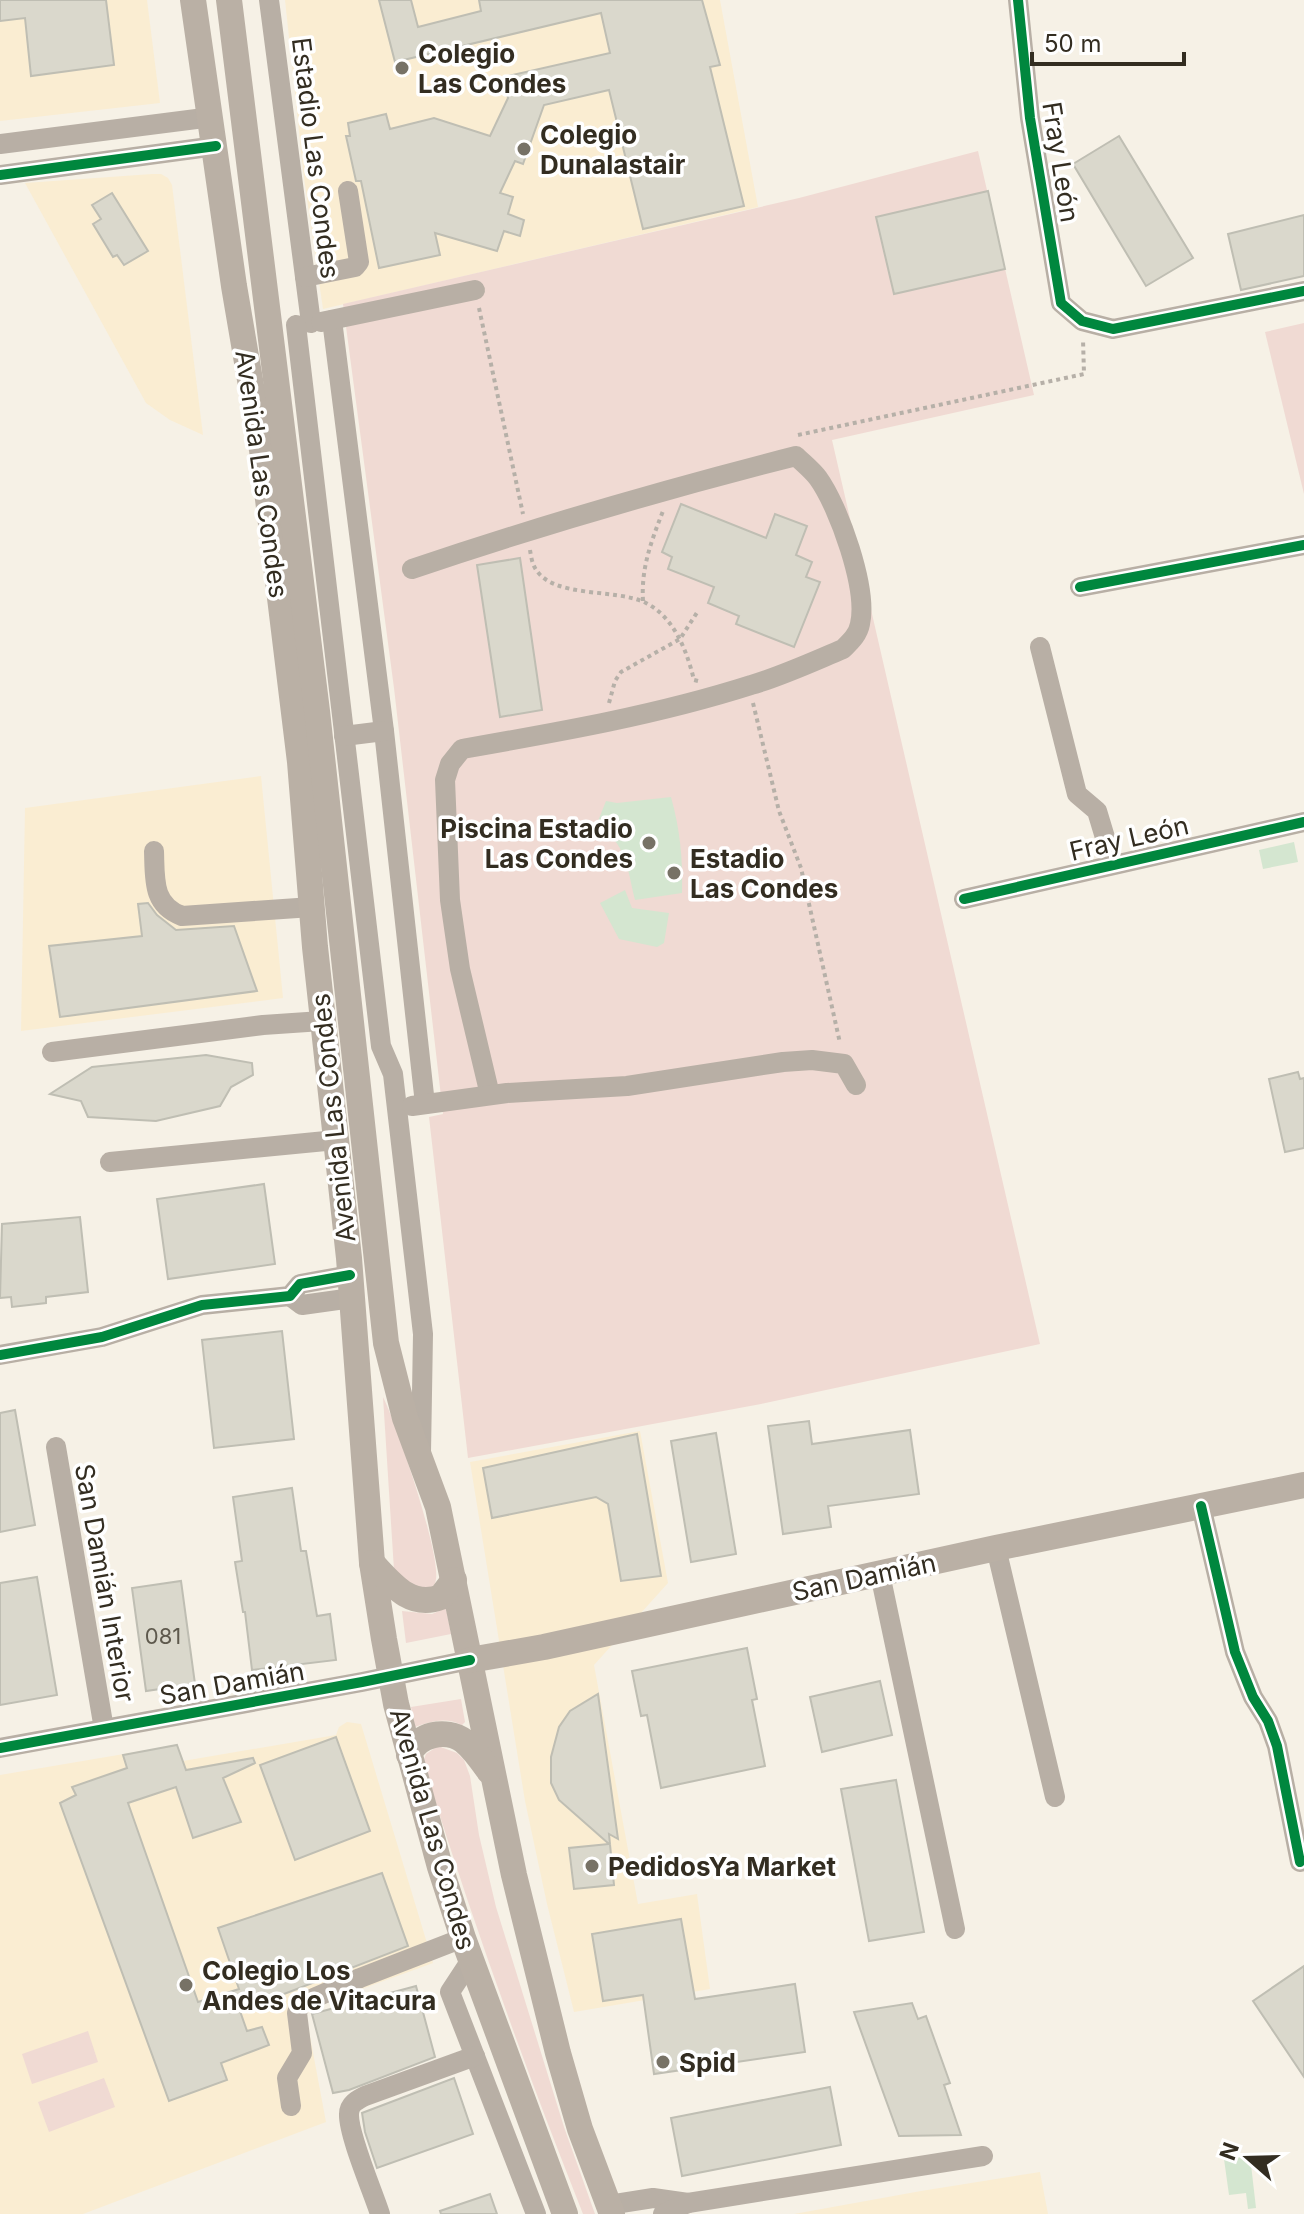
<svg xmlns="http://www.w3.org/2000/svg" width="1304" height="2214" font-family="Inter,sans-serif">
<rect width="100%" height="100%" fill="#f6f1e6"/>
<g fill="#faedd2">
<path d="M0 0H147L160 103 0 121Z"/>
<path d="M285 0H720L758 207 323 309 304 178Z"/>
<path d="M152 174H161L168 178 172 185 203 435 170 420 146 403 25 183Z"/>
<path d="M261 776 283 998 21 1031 25 808Z"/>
<path d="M640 1431 668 1583 594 1665 638 1904 697 1894 710 1989 574 2012 547 1904 525 1801 470 1462Z"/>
<path d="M347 1722 361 1724 433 1963 312 2007 306 2015 326 2122 83 2214H0V1775L177 1745 183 1761 336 1735 339 1727Z"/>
<path d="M1040 2172 1048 2214H794L921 2191Z"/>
</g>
<g fill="#f0dad3">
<path d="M978 151 1034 395 832 440 1040 1344 761 1404 468 1458 429 1117 443 1114 394 688 343 304 799 198Z"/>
<path d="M1304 323V494L1265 332Z"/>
<path d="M383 1397C397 1425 440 1552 436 1579 435 1585 434 1585 430 1589L416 1590 394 1570Z"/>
<path d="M446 1608 451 1634 406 1643 402 1611 432 1614Z"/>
<path d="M461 1699 465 1722 462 1725C446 1717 431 1721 415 1727L411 1707Z"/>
<path d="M438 1746 457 1753 464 1760 470 1776 479 1835 496 1907 564 2127 595 2214H583C524 2065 470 1915 423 1762L426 1754Z"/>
<path d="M88 2031 98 2062 32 2084 22 2054Z"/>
<path d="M104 2078 115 2107 49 2132 38 2102Z"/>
</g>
<g fill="#d4e6d0">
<path d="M671 797C680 829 683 859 682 893L635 900C627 868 627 842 596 826L606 801 617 803Z"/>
<path d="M1294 842 1298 862 1263 869 1259 850Z"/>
<path d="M625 890 632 908 669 913 664 943 657 947 619 939 600 903Z"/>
<path d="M1250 2156 1256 2208 1248 2209 1246 2193 1229 2195 1224 2159Z"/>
</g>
<g fill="#dad8cc" stroke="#bfbeb3" stroke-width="2">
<path d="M0 0H106L114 65 31 76 25 18 0 21Z"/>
<path d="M379 0H411L418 27 481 11 479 0H702L720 65 710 67 744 206 643 229 609 90 544 105 523 164 515 161 500 193 513 197 508 214 524 220 520 236 504 231 497 251 435 233 440 255 379 268 361 181H356L346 136H350L348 123 386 114 390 129 434 118 490 136 508 98 504 77 610 53 601 13 395 62Z"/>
<path d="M1119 136 1193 258 1146 286 1073 164Z"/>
<path d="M988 191 1005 269 894 294 876 217Z"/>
<path d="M112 193 148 251 124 265 117 255 113 257 93 224 101 219 92 205Z"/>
<path d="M1304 215V276L1241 290 1228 234Z"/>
<path d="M681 504 766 538 775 514 807 526 796 555 812 562 806 577 820 582 794 647 736 624 739 616 708 603 714 587 668 569 672 557 662 552Z"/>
<path d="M520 558 542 710 500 717 477 565Z"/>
<path d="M148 903 157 915 176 930 234 926 257 991 60 1017 49 946 142 936 138 904Z"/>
<path d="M206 1055 252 1063 253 1075 231 1087 220 1106 156 1121 88 1117 81 1101 50 1094 92 1067Z"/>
<path d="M1298 1072 1300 1079 1304 1078V1148L1285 1152 1269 1079Z"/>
<path d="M264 1184 275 1264 168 1279 157 1199Z"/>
<path d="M80 1217 88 1292 46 1297V1303L12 1307 11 1297 0 1298 2 1224Z"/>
<path d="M282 1331 294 1439 214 1448 202 1340Z"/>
<path d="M15 1410 35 1525 0 1532V1413Z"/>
<path d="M809 1421 812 1444 910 1430 919 1494 828 1506 831 1527 783 1534 768 1426Z"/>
<path d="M716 1433 736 1554 691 1562 671 1441Z"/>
<path d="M637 1434 661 1576 621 1581 608 1504 596 1497 492 1518 483 1468Z"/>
<path d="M292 1488 301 1551H306L317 1616 330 1614 336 1660 252 1670 245 1612H243L235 1562 242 1561 233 1497Z"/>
<path d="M37 1577 57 1695 0 1705V1583Z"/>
<path d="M181 1581 195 1684 146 1691 132 1588Z"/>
<path d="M747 1648 757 1699 752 1700 765 1766 661 1788 647 1715 641 1716 632 1671Z"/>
<path d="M880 1681 892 1735 822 1752 810 1697Z"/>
<path d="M598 1694 618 1839 609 1834 614 1885 574 1889 569 1848 609 1844 559 1800 551 1783V1757L559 1727 570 1711Z"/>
<path d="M336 1737 370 1831 295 1860 260 1765Z"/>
<path d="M177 1745 186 1770 253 1758 255 1763 223 1778 241 1822 193 1838 176 1787 128 1803 198 2002 239 1989 218 1928 382 1873 408 1946 240 2011 247 2031 262 2027 269 2045 221 2063 227 2080 169 2101 60 1803 76 1795 72 1787 127 1768 123 1755Z"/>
<path d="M896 1780 924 1932 869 1941 841 1789Z"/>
<path d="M681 1919 695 1999 795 1984 805 2052 654 2074 643 1995 603 2001 592 1934Z"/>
<path d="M1304 1966V2077L1253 2001Z"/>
<path d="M416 1986 435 2057 349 2090 333 2093 312 2014Z"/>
<path d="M912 2003 918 2019 926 2016 950 2083 944 2085 961 2135 899 2136 854 2012Z"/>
<path d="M454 2078 473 2134 377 2168 365 2132 362 2113Z"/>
<path d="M830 2087 841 2145 682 2176 671 2118Z"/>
<path d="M490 2194 497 2214H441L440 2211Z"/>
</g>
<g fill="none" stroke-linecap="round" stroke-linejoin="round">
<g stroke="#b6b0a8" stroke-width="4" stroke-dasharray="4 4" stroke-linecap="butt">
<path d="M479 308 523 514"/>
<path d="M798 435 1084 374 1083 339"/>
<path d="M530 550C531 556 532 563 535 568 552 599 617 588 646 603 674 617 687 651 694 680L698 681"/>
<path d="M643 601C641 568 651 542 663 511"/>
<path d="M609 703 615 681 621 672 680 639 698 611"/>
<path d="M753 703 779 811 801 868 840 1043"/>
</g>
<g stroke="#b8afa5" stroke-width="20">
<path d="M269 0 311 323"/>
<path d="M1018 0 1030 118 1061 303 1082 321 1113 329 1304 291"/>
<path d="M0 144 212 117"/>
<path d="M0 175 216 146"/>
<path d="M305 277 355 267 359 262 348 191"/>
<path d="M332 320 384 731 425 1104"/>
<path d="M321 322 475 290"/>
<path d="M296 325 381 1046 393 1074 423 1334 421 1452"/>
<path d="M412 569C539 526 666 489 796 456 803 463 812 470 818 478 839 507 868 589 860 624 858 635 850 642 843 649 812 662 782 676 751 685 657 715 559 732 462 749L450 764 445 780 450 900 460 969 490 1095"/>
<path d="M1080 587 1304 545"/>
<path d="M1040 647 1077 794 1097 811 1113 864"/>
<path d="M344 736 384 731"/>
<path d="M154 851C155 879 152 905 182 916L312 907"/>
<path d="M964 899 1304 822"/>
<path d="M52 1052 263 1025 322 1021"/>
<path d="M412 1106 507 1093 627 1086 783 1062 812 1060 844 1064 856 1085"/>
<path d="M110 1162 336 1140"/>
<path d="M290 1296 302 1305 352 1298"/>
<path d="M0 1355 102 1337 202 1305 290 1296 300 1284 350 1275"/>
<path d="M56 1447 104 1729"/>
<path d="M1201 1506 1235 1652 1253 1697 1268 1721 1277 1746 1300 1862"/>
<path d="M996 1548 1055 1797"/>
<path d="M880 1574 955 1929"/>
<path d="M0 1748 362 1682 470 1660"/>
<path d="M471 1960 450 1992 536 2214"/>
<path d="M291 2106 287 2078 302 2053 297 2013 300 2004 360 1978 463 1938"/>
<path d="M609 2205 653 2198 688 2203"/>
<path d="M380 2214C373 2192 348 2134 349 2114 349 2104 357 2100 365 2096L475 2056"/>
<path d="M663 2214 688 2203 983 2156"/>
</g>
<g stroke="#bab0a5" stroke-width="26">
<path d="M193 0 234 286 262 450 300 762 315 947 349 1258 372 1563 384 1639 396 1704 440 1867 463 1938 565 2214"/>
<path d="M229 0 317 711 386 1343 405 1418 438 1507 514 1875 558 2053 580 2129 612 2214"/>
<path d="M372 1563C391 1583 410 1609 441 1597L454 1580"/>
<path d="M470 1660 544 1647 996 1548 1304 1485"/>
<path d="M409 1755C417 1734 446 1728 464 1741 474 1749 482 1761 489 1771"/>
</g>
<defs>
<g id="cycleway">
<path d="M1018 0 1030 118 1061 303 1082 321 1113 329 1304 291"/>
<path d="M0 175 216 146"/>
<path d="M1080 587 1304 545"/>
<path d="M964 899 1304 822"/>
<path d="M0 1355 102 1337 202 1305 290 1296 300 1284 350 1275"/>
<path d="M1201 1506 1235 1652 1253 1697 1268 1721 1277 1746 1300 1862"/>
<path d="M0 1748 362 1682 470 1660"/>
</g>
</defs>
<use href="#cycleway" stroke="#fff" stroke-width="15"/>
<use href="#cycleway" stroke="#00873e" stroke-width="10"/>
</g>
<g fill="#777266" stroke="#fff" stroke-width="3">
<circle cx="402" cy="68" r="8"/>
<circle cx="524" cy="149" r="8"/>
<circle cx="649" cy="843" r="8"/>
<circle cx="674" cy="873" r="8"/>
<circle cx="592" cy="1866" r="8"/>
<circle cx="186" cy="1985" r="8"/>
<circle cx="663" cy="2062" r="8"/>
</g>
<g text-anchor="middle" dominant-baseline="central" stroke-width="7" stroke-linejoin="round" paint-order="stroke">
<g font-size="22" fill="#5e594d">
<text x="163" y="1636">081</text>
</g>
<g font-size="26" font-weight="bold" fill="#332d21" stroke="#fff" text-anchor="start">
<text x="418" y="53">Colegio<tspan x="418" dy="30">Las Condes</tspan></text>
<text x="540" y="134">Colegio<tspan x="540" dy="30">Dunalastair</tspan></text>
<text x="633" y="828" text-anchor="end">Piscina Estadio<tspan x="633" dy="30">Las Condes</tspan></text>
<text x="690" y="858">Estadio<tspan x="690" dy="30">Las Condes</tspan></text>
<text x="608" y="1866">PedidosYa Market</text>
<text x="202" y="1970">Colegio Los<tspan x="202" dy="30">Andes de Vitacura</tspan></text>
<text x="679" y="2062">Spid</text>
</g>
<g font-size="26" fill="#332d21" stroke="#fff">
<text transform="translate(316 158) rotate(83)">Estadio Las Condes</text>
<text transform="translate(1061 162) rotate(81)">Fray León</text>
<text transform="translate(262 474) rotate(82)">Avenida Las Condes</text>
<text transform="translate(1129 838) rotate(-13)">Fray León</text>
<text transform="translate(333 1118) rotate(-96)">Avenida Las Condes</text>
<text transform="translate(864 1577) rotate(-12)">San Damián</text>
<text transform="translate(105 1583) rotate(80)">San Damián Interior</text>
<text transform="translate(232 1683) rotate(-10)">San Damián</text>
<text transform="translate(433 1829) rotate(74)">Avenida Las Condes</text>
</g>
</g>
<g transform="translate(1248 2158) rotate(290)" stroke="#ffffff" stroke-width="6" paint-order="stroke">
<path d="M0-6L14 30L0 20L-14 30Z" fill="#332d21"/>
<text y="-12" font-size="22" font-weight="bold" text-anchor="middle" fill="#332d21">N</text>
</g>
<path d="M1032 52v12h152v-12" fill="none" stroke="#332d21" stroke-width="4"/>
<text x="1044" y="52" font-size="24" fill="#332d21" stroke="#ffffff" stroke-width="6" paint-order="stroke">50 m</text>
</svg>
